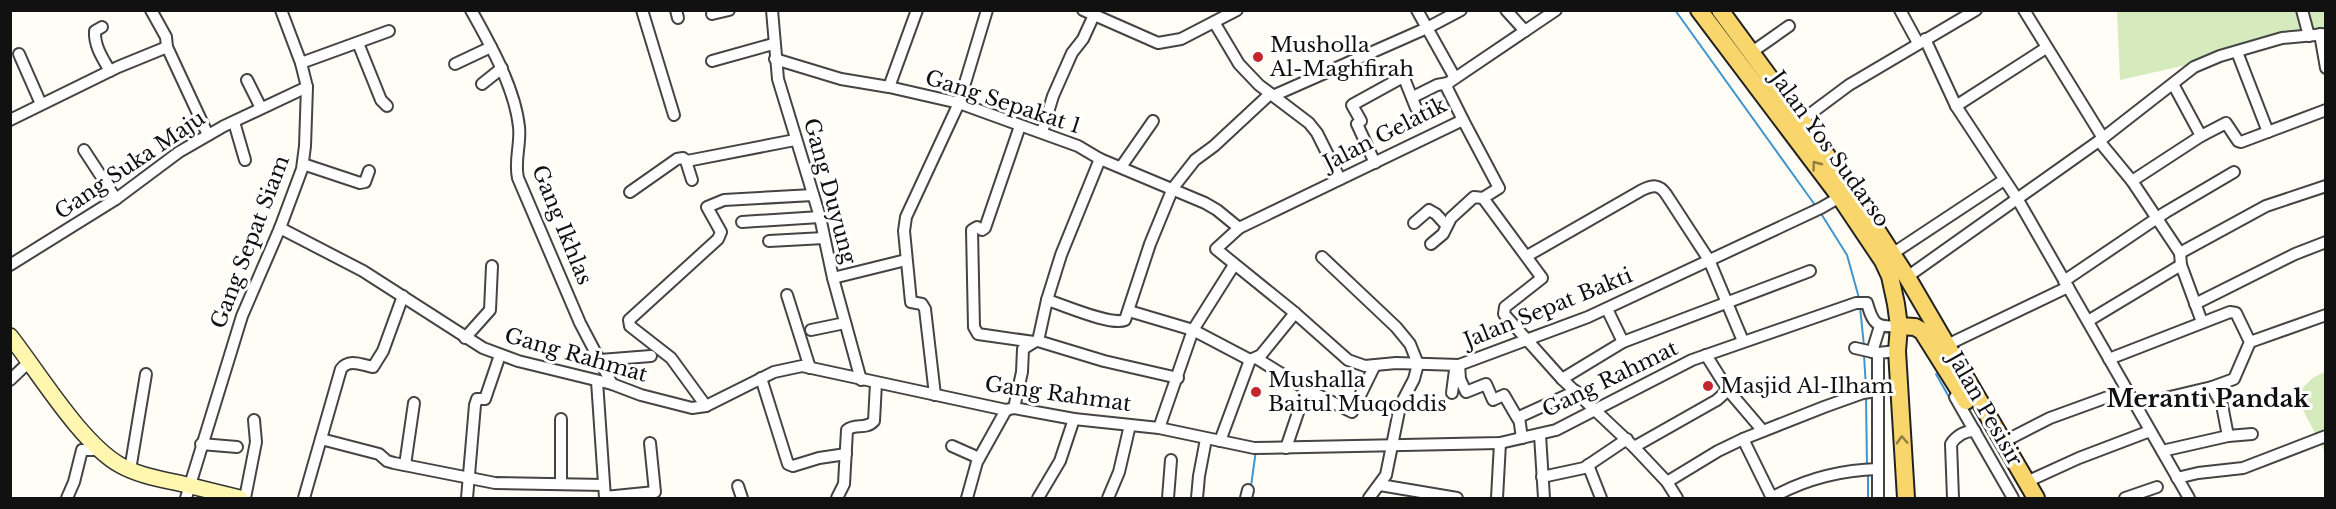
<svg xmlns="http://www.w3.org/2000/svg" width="2336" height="509" font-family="'Libre Baskerville',serif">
<rect width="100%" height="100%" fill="#fffdf5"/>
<g fill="#d5ebbd">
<path d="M2117 11H2325V32L2320 35 2120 80Z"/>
<path d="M2325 372V452L2295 395 2314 377Z"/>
</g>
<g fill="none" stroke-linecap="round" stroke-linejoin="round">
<g stroke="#3f96cf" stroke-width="2">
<path d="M1675 10 1815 205"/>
<path d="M1820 212 1847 255 1859 298"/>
<path d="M1860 307 1864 346"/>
<path d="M1864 355 1866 388"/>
<path d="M1936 374 1967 429"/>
<path d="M1866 397 1867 466"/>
<path d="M1970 434 2007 498"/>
<path d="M1868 472V498"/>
<path d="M1251 486 1256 450"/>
</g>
<defs>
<g id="minor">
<path d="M151 10 166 37 167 47 208 135"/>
<path d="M471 10C490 44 515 88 519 127 521 144 514 161 518 178L580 323 612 384"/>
<path d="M642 10 674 115"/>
<path d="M676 10 678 18"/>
<path d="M772 10 778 79 820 217 833 278 861 380"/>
<path d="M1083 10 1158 43 1181 39 1237 10"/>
<path d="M1417 10 1455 78"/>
<path d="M1506 10 1525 31"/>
<path d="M1556 10 1448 83 1447 88 1463 120 1239 228 1216 249 1295 313 1348 360 1365 366 1396 363 1459 365 1588 317 1821 208 1840 197"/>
<path d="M1900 10 1918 43"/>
<path d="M2024 10 2103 138"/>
<path d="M2302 10 2309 36"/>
<path d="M712 14 729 10"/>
<path d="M1214 22 1239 64 1259 85 1309 123 1317 133 1340 179"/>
<path d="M102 27 95 31C94 46 103 59 110 71"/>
<path d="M2320 34 2326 68"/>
<path d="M1925 39 1956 106 2018 200 2189 498"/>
<path d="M358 43 381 100 387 106"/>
<path d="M1752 52 1789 26"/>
<path d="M2237 52 2268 132"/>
<path d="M19 54 41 104"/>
<path d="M775 59 841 79 889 87 959 103 1078 146 1100 159 1205 203 1217 210 1239 228"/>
<path d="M712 61 773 44"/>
<path d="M301 63 389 31"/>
<path d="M455 64 491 47"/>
<path d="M247 80 261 108"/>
<path d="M482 84 502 68"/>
<path d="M889 87 917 10"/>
<path d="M1275 95 1427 28 1461 10"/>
<path d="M1413 97 1437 85 1448 83"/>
<path d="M1956 106 2046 48"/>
<path d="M10 120 118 67 167 47"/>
<path d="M1463 120 1499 188 1483 198 1542 278 1505 307 1504 314 1562 379 1634 447 1667 482 1677 498"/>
<path d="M1802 120 1849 85 1976 10"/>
<path d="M234 122 245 160"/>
<path d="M1020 126 985 228 982 230 977 227 972 230 974 327 978 334 1034 342"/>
<path d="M1042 132 1053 96 1072 53 1083 39 1094 15"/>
<path d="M2201 136 2226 123 2238 141 2241 142 2326 110"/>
<path d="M2099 141 2132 181 2180 253"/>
<path d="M84 150 116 199"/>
<path d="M686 161 692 180"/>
<path d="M1375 163 1357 124 1361 121 1352 105 1401 78H1404L1416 108"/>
<path d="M303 164 360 183 365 182 369 171"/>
<path d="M1121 167 1153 121"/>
<path d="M2132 181 2201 136 2173 84"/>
<path d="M630 192 677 159 683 158 687 161 795 140"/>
<path d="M742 222 820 217"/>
<path d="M1414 223 1429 210 1436 214 1446 225"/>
<path d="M280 228 363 271 483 348 518 361 612 384 641 395 692 408 706 406 774 372 802 366 1006 410 1014 408 1074 419 1159 428 1254 448 1500 443 1556 430 1692 360 1856 303H1867C1873 324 1876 328 1899 326"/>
<path d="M769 241 824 238"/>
<path d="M1431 244 1443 234 1451 218 1474 197 1483 198"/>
<path d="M1892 254 2004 180"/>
<path d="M1527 256 1642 190C1653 185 1659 184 1666 194L1709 260 1743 341"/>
<path d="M1322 257 1396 327 1410 344 1418 364 1414 379 1400 406 1386 475 1369 498"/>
<path d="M10 265 116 199 179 152 224 126 307 87"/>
<path d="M2181 265 2180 253 2266 206 2326 186"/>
<path d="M1907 277 2103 138 2194 67 2220 56 2282 38 2326 34"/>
<path d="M833 278 906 260"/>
<path d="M2064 281 2166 212 2234 172"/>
<path d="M787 295 810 368"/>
<path d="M1047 300C1064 305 1111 326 1125 320L1150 244 1173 188 1195 160 1214 146 1270 94"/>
<path d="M2195 304 2295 254 2326 242"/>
<path d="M1607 309 1623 342"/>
<path d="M1129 311 1193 330 1250 360"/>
<path d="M2088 321 2181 265 2202 322"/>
<path d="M811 330 845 323"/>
<path d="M465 338 490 310 492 266"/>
<path d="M1038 341 1047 300 1061 255 1100 159"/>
<path d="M1038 341 1104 361 1178 378"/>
<path d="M2250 342 2326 315"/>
<path d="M1947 345 2068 287"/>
<path d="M1855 348 1877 353"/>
<path d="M1872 352 1880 326"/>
<path d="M1706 355 1728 390"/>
<path d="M1256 358 1306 389 1286 448"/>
<path d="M2109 359 2230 312 2236 313 2250 342 2234 379 2212 387 2136 405"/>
<path d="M600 360 651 356"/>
<path d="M1459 365 1460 379 1466 392 1486 384 1493 400 1504 395 1518 419"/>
<path d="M761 378 788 464 793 466 819 458 846 454"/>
<path d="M1562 379 1623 342 1810 271"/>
<path d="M10 380 30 361"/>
<path d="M597 381 605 498"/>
<path d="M1306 389 1352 412 1375 365"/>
<path d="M1452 393 1455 370"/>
<path d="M935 395 925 309 922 304 911 302 904 231 906 217 959 103 987 10"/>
<path d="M1955 397 2013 498"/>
<path d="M706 406 671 358 630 326 629 320 718 239 721 232 707 207 724 200 813 195"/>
<path d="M1014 408 1022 372 1023 349 1034 342"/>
<path d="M1159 428 1193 330 1234 265"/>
<path d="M1540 435 1544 498"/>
<path d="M2228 436 2252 434"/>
<path d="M1522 438 1519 417 1576 391"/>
<path d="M321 439 379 454 387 461 394 463 495 483 604 485"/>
<path d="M1743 439 1772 498"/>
<path d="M2009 439 2050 418 2127 390"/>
<path d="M1220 441 1250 360 1261 355 1295 313"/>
<path d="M201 444 237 447"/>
<path d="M952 446 979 458"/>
<path d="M1634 447 1717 400 1728 390 1763 431"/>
<path d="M2162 451 2228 436 2222 405 2212 387"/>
<path d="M405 465 414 403"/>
<path d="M1588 465 1601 498"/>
<path d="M130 470 146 374"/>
<path d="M1542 477 1584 468 1627 439"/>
<path d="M2177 478 2198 473 2243 468 2326 436"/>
<path d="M2033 479 2079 458 2150 431"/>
<path d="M1667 482 1718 451 1743 439 1824 407 1863 393 1877 391"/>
<path d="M561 484V419"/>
<path d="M1380 485 1457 498"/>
<path d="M738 486 742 498"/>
<path d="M605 497 655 492 650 443"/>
<path d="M67 498 74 482 82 450H99"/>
<path d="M186 498 242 316 280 228 302 169 305 146 307 87 301 63 281 10"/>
<path d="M245 498 256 442 254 420"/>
<path d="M304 498 341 369C349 358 362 365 373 367L383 351 403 296"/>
<path d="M467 498 475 405 477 399H485L500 355"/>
<path d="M837 498 844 484 847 430C855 423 866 430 874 421L876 383"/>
<path d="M967 498 977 462 1006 410"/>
<path d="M1038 498 1060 461 1074 419"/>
<path d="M1108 498 1119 472 1130 425"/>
<path d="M1168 498 1171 460"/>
<path d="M1197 498 1199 476 1206 439"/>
<path d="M1246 498 1248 490"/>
<path d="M1497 498 1500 443"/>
<path d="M1771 498C1805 479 1839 470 1878 469"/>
<path d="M1878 498V353L1897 351"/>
<path d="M1953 498 1951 444C1956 436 1966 430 1975 431"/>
<path d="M2125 498 2157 487"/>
</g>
<path id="secondary" d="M10 336C39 373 81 443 120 465 141 477 168 480 191 486 207 490 224 494 240 498"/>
<g id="primary">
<path d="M1699 10 1840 197 1883 261 1890 276 1896 304 1899 326 1897 351 1906 498"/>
<path d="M1720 10 1841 175 1907 277 2036 498"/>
<path d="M1899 326 1915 327 1922 331 1966 401"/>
</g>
</defs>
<use href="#minor" stroke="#444" stroke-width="14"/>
<use href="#secondary" stroke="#333" stroke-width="18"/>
<use href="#primary" stroke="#222" stroke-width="20"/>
<use href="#minor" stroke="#fff" stroke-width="10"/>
<use href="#secondary" stroke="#fff6b0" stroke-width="15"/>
<use href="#primary" stroke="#f9d66b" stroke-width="16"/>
</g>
<defs><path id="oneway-chevron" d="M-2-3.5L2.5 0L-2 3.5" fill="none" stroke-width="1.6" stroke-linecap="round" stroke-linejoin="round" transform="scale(1.5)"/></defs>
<g stroke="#917d42">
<use href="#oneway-chevron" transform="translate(1816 165) rotate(-127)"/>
<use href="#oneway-chevron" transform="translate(1902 440) rotate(-93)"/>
</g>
<g fill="#c4262e" stroke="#fff" stroke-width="2">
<circle cx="1258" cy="57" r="6"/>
<circle cx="1708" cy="386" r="6"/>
<circle cx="1256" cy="392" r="6"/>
</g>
<g text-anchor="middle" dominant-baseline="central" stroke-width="6" stroke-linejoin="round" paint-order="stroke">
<g font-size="21" fill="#111" stroke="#fff" text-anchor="start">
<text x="1270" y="45">Musholla<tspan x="1270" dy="24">Al-Maghfirah</tspan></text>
<text x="1268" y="380">Mushalla<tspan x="1268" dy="24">Baitul Muqoddis</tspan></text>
<text x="1720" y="386">Masjid Al-Ilham</text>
</g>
<g font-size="21" fill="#111" stroke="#fff">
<text transform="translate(1003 102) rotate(18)">Gang Sepakat 1</text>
<text transform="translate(1385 134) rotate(-27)">Jalan Gelatik</text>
<text transform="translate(1830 149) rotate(54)">Jalan Yos Sudarso</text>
<text transform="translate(130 165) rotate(-34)">Gang Suka Maju</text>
<text transform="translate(830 191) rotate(75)">Gang Duyung</text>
<text transform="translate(562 225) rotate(68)">Gang Ikhlas</text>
<text transform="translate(250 242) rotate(-69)">Gang Sepat Siam</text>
<text transform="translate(1548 308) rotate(-22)">Jalan Sepat Bakti</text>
<text transform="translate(576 355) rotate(16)">Gang Rahmat</text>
<text transform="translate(1610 379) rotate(-26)">Gang Rahmat</text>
<text transform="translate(1058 394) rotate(8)">Gang Rahmat</text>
<text transform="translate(1985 409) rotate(60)">Jalan Pesisir</text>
</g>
<g font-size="24" font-weight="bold" fill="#111" stroke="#fff">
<text x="2208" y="398">Meranti Pandak</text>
</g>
</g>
<rect width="2336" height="509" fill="none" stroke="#111111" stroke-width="24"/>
</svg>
